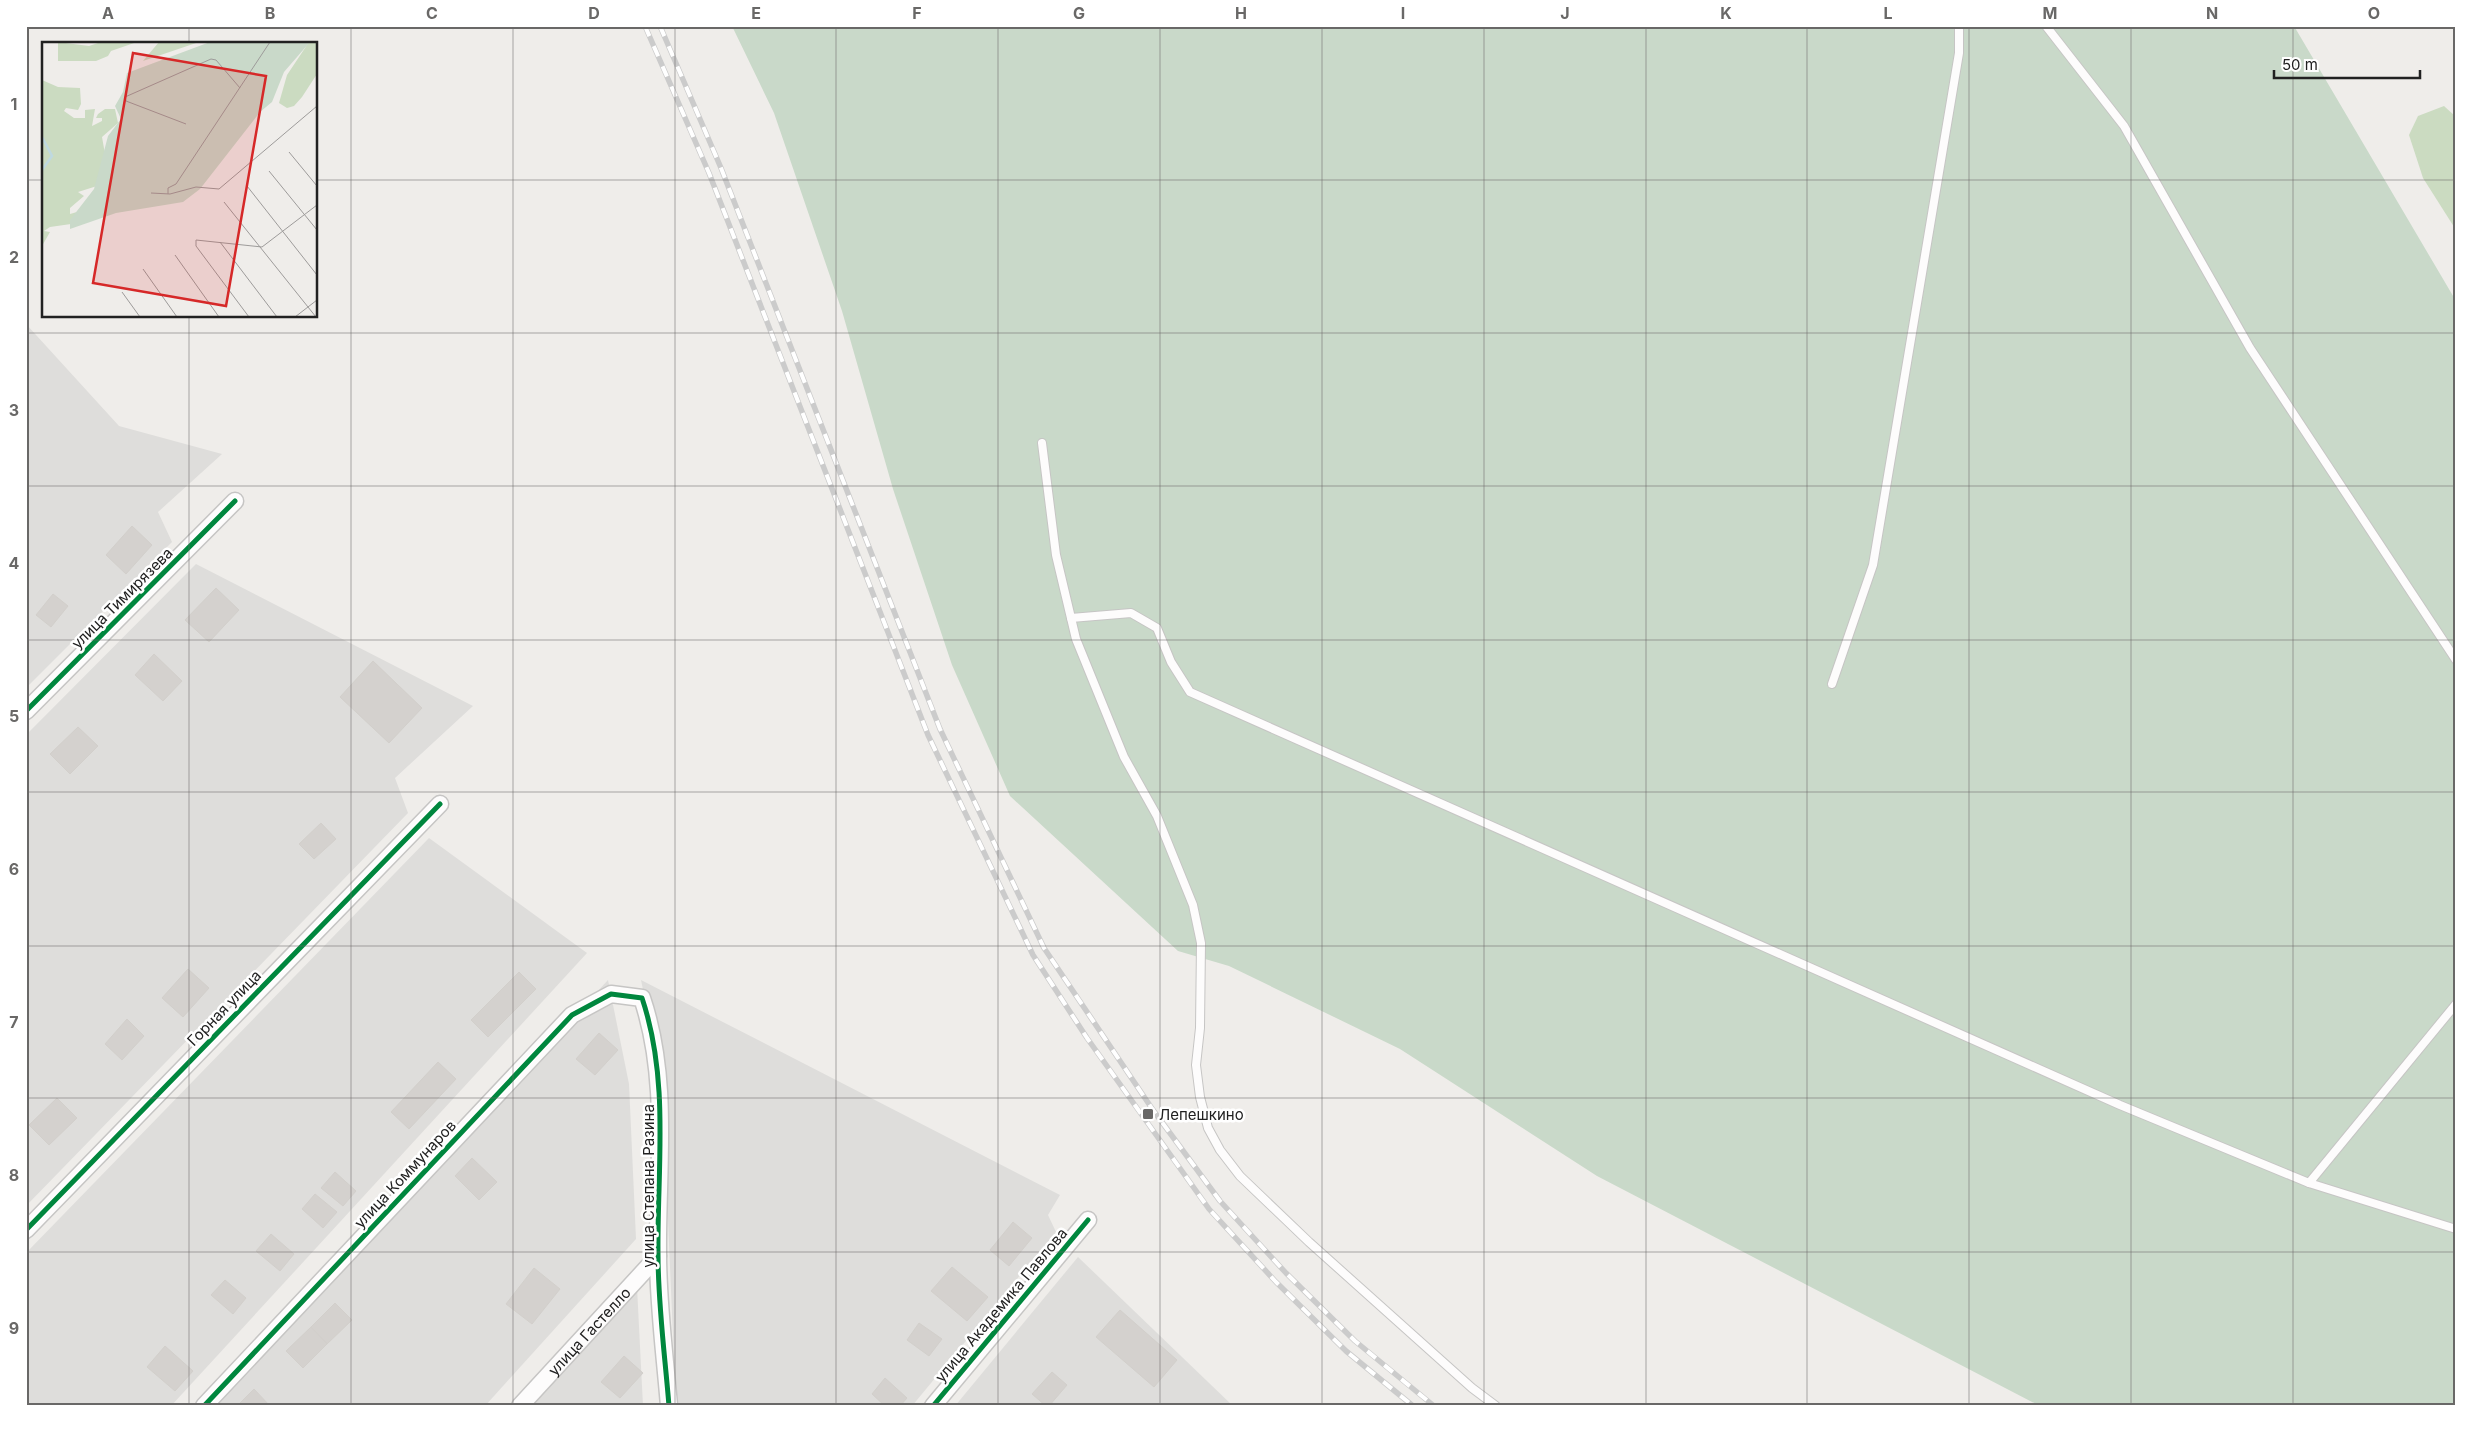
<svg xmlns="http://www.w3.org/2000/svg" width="2482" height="1432" font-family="Inter,sans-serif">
<rect width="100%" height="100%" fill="#efedea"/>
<g fill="#dedddb">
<path d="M26 324 119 426 222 454 158 512 172 542 26 688Z"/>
<path d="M196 564 473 706 395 778 408 813 26 1206V735Z"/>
<path d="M429 838 587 953 171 1406H26V1253Z"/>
<path d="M608 980 629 1084 636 1239 485 1406H216Z"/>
<path d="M641 980 1060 1195 1048 1215 1056 1232 912 1406H676L662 1081Z"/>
<path d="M1078 1257 1233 1406H955Z"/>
<path d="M637 1287 643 1406H530Z"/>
</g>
<path fill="#cbdbc1" d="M2444 106 2456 117V230L2423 178 2409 135 2418 116Z"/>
<path fill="#c9d9c9" d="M732 26H2294L2456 301V1406H2040L1597 1176 1400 1049 1229 966 1178 951 1010 796 952 665 893 489 842 311 774 113Z"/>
<g fill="#d4d1ce" stroke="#d2cfcb">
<path d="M132 526 152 545 126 574 106 555Z"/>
<path d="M216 588 239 610 209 642 185 620Z"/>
<path d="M53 594 68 606 51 627 36 615Z"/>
<path d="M154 654 182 681 163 701 135 675Z"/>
<path d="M373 661 422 708 389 743 340 697Z"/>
<path d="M78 727 98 746 70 774 50 754Z"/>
<path d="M321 823 336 839 314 859 299 844Z"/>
<path d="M188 969 209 988 183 1017 162 998Z"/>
<path d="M519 972 536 989 488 1037 471 1020Z"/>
<path d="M127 1019 144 1036 122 1060 105 1044Z"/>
<path d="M599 1033 618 1050 595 1075 576 1059Z"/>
<path d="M438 1062 456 1079 409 1129 391 1112Z"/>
<path d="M57 1098 77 1118 49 1145 29 1125Z"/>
<path d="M472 1158 497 1182 479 1200 455 1176Z"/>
<path d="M335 1172 356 1191 343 1206 321 1188Z"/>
<path d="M315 1194 337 1212 323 1228 302 1209Z"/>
<path d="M1013 1222 1032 1238 1009 1266 990 1250Z"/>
<path d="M271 1234 294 1254 280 1271 256 1251Z"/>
<path d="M952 1267 988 1297 967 1321 931 1291Z"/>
<path d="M534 1268 560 1289 532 1324 506 1304Z"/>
<path d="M225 1280 246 1298 233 1314 211 1295Z"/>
<path d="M335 1303 352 1320 327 1344 311 1327Z"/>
<path d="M1120 1310 1177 1360 1154 1387 1096 1337Z"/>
<path d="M919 1323 942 1339 929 1356 907 1340Z"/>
<path d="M311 1327 327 1344 303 1368 286 1351Z"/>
<path d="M165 1346 193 1371 175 1391 147 1367Z"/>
<path d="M624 1356 643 1373 620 1398 601 1382Z"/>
<path d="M1052 1372 1067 1385 1049 1406H1046L1032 1394Z"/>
<path d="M885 1378 907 1398 900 1406H885L872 1394Z"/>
<path d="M254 1389 270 1406H237Z"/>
</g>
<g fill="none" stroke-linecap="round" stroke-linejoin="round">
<defs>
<g id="service">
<path d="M2046 26 2124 126 2250 348 2456 660"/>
<path d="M1042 443 1056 555 1076 639 1124 757 1157 816 1193 905 1201 943 1200 1028 1196 1065 1200 1097 1208 1128 1220 1150 1240 1176 1309 1242 1472 1388 1496 1406"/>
<path d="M1071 618 1131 613 1157 628 1171 662 1190 692 2120 1105 2309 1183 2456 1229"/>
<path d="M1832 684 1873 565 1959 53V26"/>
<path d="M2309 1183 2456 1004"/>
</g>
<g id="minor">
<path d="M26 711 235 501"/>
<path d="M26 1230 440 804"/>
<path d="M204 1406 572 1015 611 994 642 998C670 1081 657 1169 658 1254 658 1305 665 1356 669 1406"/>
<path id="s1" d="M520 1406 658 1256"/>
<path d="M933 1406 1088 1220"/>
</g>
</defs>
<use href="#service" stroke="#c6c5c4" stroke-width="10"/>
<use href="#minor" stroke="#c6c5c4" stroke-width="19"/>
<use href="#service" stroke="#fdfcfc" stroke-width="8"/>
<use href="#minor" stroke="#fdfcfc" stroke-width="16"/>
<defs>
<g id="rail">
<path d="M645 26 709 173 928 735 1033 955 1087 1038 1209 1209 1276 1282 1346 1351 1413 1406"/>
<path d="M660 26 721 168 940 729 1044 948 1153 1110 1220 1201 1286 1273 1355 1341 1434 1406"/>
</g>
</defs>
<use href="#rail" stroke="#cbcbcb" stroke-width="5.5"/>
<use href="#rail" stroke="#fff" stroke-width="4" stroke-dasharray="11" stroke-linecap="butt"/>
<defs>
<g id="cycleway">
<path d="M26 711 235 501"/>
<path d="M26 1230 440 804"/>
<path d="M204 1406 572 1015 611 994 642 998C670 1081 657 1169 658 1254 658 1305 665 1356 669 1406"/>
<path d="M933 1406 1088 1220"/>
</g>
</defs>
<use href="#cycleway" stroke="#fff" stroke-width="8"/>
<use href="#cycleway" stroke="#00873e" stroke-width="5"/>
</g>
<path fill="none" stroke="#696867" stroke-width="1" stroke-opacity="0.55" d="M189 26V44M351 26V1406M513 26V1406M675 26V1406M836 26V1406M998 26V1406M1160 26V1406M1322 26V1406M1484 26V1406M1646 26V1406M1807 26V1406M1969 26V1406M2131 26V1406M2293 26V1406M26 180H44M316 180H2456M189 316V1406M26 333H2456M26 486H2456M26 640H2456M26 792H2456M26 946H2456M26 1098H2456M26 1252H2456"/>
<rect fill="#696867" stroke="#fff" stroke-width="2" x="1142" y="1108" width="12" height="12" rx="2.5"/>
<g text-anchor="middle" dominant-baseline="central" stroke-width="5" stroke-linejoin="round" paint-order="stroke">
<g font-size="15" fill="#212121" stroke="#fff">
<text transform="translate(122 598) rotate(-45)">улица Тимирязева</text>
<text transform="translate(224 1008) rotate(-46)">Горная улица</text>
<text transform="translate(405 1174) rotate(-47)">улица Коммунаров</text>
<text transform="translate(648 1186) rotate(-90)">улица Степана Разина</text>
<text transform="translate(1001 1305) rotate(-50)">улица Академика Павлова</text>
<text stroke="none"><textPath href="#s1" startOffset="102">улица Гастелло</textPath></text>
</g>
<g font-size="15" fill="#212121" stroke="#fff" text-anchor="start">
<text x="1159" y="1114">Лепешкино</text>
</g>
</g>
<g transform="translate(42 42)">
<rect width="275" height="275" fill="#efedea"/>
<path d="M16 0 47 4 59 0H95L69 9 66 14 54 19H16ZM117 0H157L101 19ZM267 0H275V32L260 55 252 64 245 66 237 61 245 33ZM0 38 16 45 38 46 39 62 36 68 24 66 22 69 32 76H43V68L53 67 50 84 60 79V76H54L56 72 63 67H73L76 81 60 95 63 112 77 81 55 144 36 150 42 154 28 166V172L35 170 29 182 8 185 2 189 8 190 0 204Z" fill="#cbdbc1"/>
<path d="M168 0H268L242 30 230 60 218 70 158 147 141 160 74 171 28 187V178L52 147 66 94 79 77 73 64 81 50 85 31Z" fill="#c9d9c9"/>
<path fill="none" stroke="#bfd9e0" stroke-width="2.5" d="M0 95 10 114 0 128"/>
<path fill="none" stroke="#9d9b9a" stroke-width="1" d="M144 82 84 59 83 55 169 17 174 18 198 46M247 110 275 144M227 129 275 188M205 144 275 233M109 151 128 152 154 145 177 147 275 64M126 152V146L134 142 228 0M182 160 274 275M178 200 235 275M133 213 177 275M101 227 135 275M80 250 98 275M207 275 154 204V198L220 205 275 163M253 275 275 258"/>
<path fill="#d62828" fill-opacity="0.15" stroke="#d62828" stroke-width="2.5" d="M91 11 224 34 184 264 51 241Z"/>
<rect width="275" height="275" fill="none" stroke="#212121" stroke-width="2.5"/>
</g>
<rect width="2482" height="1432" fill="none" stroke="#ffffff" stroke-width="55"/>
<path d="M2274 70v8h146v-8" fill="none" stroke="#212121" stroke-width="2.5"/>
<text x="2282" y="70" font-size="15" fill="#212121" stroke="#ffffff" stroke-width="4" paint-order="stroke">50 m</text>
<rect x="28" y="28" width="2426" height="1376" fill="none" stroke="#696867" stroke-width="2"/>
<g font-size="16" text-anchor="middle" font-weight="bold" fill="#696867">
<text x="108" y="19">A</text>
<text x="270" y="19">B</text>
<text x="432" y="19">C</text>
<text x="594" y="19">D</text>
<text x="756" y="19">E</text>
<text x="917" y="19">F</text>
<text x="1079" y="19">G</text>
<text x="1241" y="19">H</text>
<text x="1403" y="19">I</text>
<text x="1565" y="19">J</text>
<text x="1726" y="19">K</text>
<text x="1888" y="19">L</text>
<text x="2050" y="19">M</text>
<text x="2212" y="19">N</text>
<text x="2374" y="19">O</text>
<text x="14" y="110">1</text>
<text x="14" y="263">2</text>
<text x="14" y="416">3</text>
<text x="14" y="569">4</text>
<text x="14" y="722">5</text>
<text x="14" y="875">6</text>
<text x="14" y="1028">7</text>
<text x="14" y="1181">8</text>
<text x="14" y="1334">9</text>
</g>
</svg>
